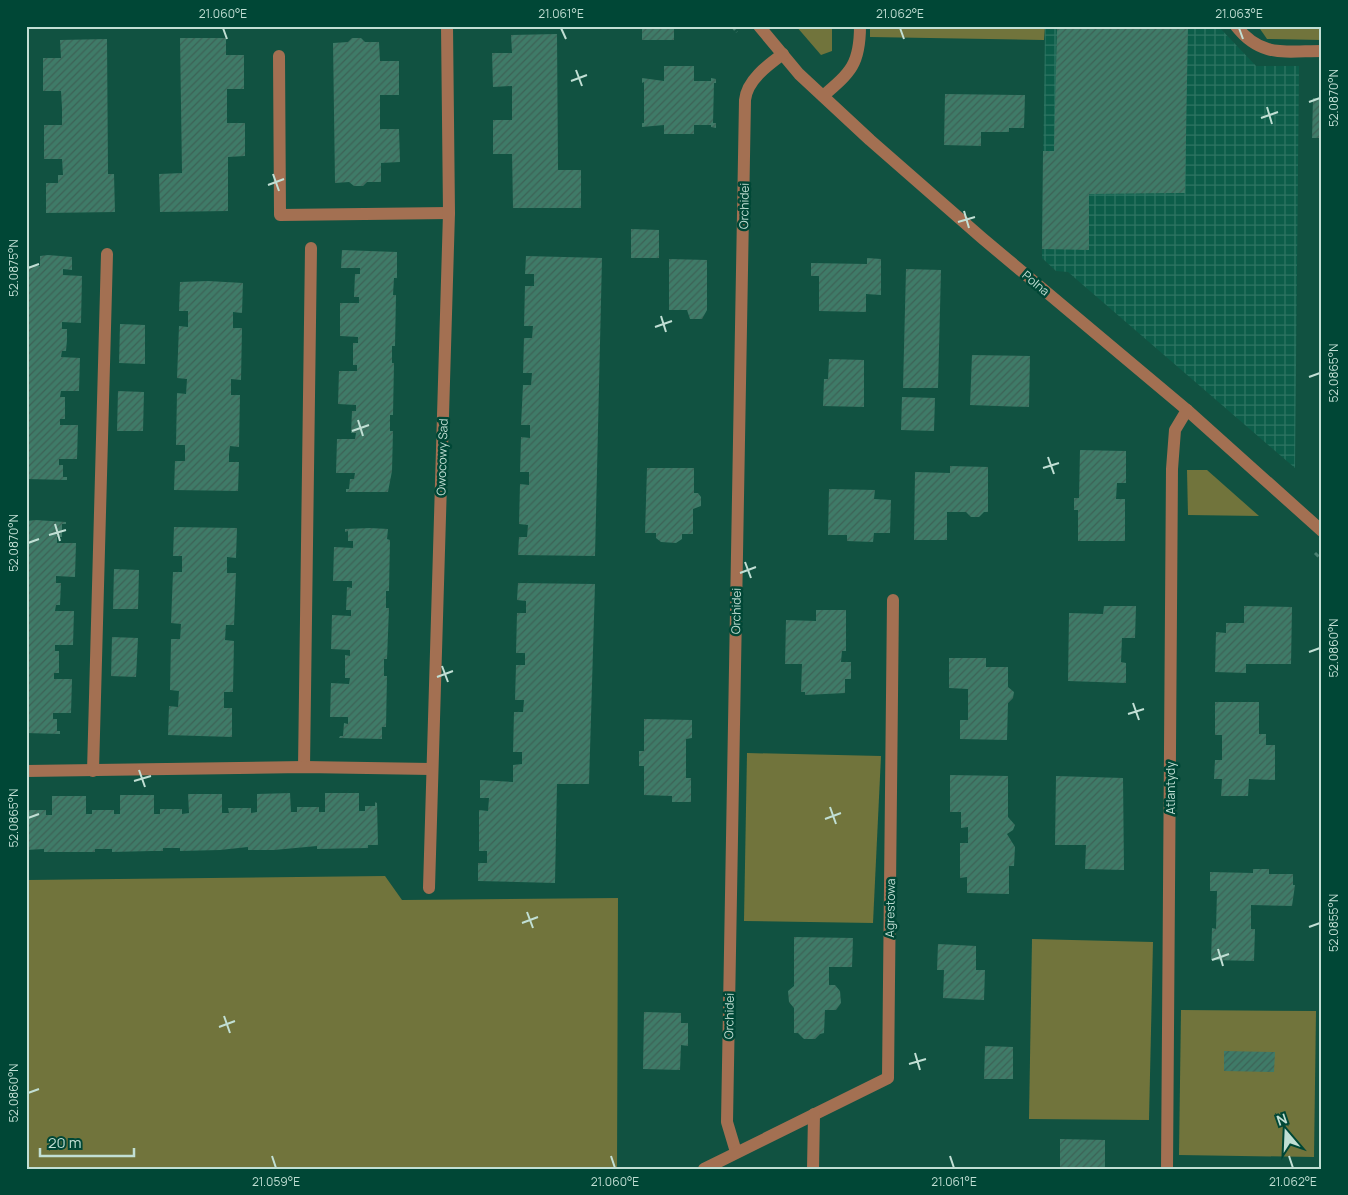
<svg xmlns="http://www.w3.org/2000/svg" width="1348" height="1195" font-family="Manrope,sans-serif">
<defs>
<pattern id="industrial-grid" width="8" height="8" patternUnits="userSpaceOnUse" patternTransform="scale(1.25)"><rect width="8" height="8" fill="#0c5d49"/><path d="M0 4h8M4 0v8" fill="none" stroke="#2e7462"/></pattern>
<pattern id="building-hatch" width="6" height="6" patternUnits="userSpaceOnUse" patternTransform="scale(1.25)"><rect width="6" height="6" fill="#3f7b68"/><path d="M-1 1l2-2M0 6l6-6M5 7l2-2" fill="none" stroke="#3d6256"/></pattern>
</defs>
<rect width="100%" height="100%" fill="#115241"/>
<path fill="url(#industrial-grid)" d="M1045 26H1218L1256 66H1299L1295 468 1068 272 1056 271 1042 258Z"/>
<g fill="#71743c">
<path d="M796 26H832V51L821 55Z"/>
<path d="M870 26H1045L1044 40 870 37Z"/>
<path d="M1258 26H1322V40L1267 39Z"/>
<path d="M1187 470H1207L1259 516 1188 515Z"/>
<path d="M747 753 881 756 873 923 744 921Z"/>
<path d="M385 876 402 900 618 898 617 1169H26V880Z"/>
<path d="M1032 939 1153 942 1149 1120 1029 1119Z"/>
<path d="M1181 1010 1316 1011 1314 1157 1179 1155Z"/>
</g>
<g fill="url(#building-hatch)">
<rect x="642" y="26" width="32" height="14"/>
<path d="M1057 26H1188L1185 193 1089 194V250L1042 249 1043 151H1054Z"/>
<path d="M557 34 558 170H581V208H513L512 154H493V120H512V86L493 87 492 53H512L511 35Z"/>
<path d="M180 38H226V55H244V89H227V123H245V156L228 157V211L160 212 159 174 182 173Z"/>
<path d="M352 38H361L365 42H379L380 61H399V95H380V129H399L400 162 381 163V182H367L363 186H354L349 182 335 183 333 43 348 42Z"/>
<path d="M107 39 108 174H114L115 212 46 213V183H58V175H63L62 159H44V125H62V108L61 91H43V58H61L60 40Z"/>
<path d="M664 66H694V81H711V78L716 79V83H714L713 123H716V128L711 127V125H694V134H664V125L642 127V123H644V82L642 83V78L664 81Z"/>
<path d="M945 94 1025 95 1024 128H1009V132H981V146L944 145Z"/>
<path d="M1313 98H1322V138H1312Z"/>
<path d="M631 229 659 230V258H631Z"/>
<path d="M342 250 397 252V278H394L393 295H396L395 346H392V363H394L393 415H390V431H393L392 471 388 492H346V489H349L350 479H354L355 473H336L337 439H355L356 433H351L352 411H356V405L338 404 339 371H357V365H353V343H358V337L340 336V303H359V297H354L355 274H360V268H341Z"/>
<path d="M48 255 72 257V270L63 269V275L82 276 81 323 62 322V329H67V340L66 351H62L61 357 80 358 79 391H61L60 397H65V419H60V425H78L77 459H59V465H63V477H67V480L26 479 27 266H40V256Z"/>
<path d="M526 256 602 258 595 556 518 555 519 537H527L528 525 519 524 520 484 529 485V472H520L521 437 530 438V425H521L523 385H531L532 373H523L524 338H532L533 326H524L525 286H534V274H525Z"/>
<path d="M867 258 881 259V295L866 294V312L819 311V276H811V263L867 264Z"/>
<path d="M669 259 707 260V310L702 319H690L687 310H669Z"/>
<path d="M906 269 941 270 938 388H903Z"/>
<path d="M208 281 243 283 242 313 233 312V328H242L241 380 231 379V395H240L239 447 230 446 229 454V462H239L238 491 174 490 175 461H185V445H176L177 393 186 394 187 379 177 378 179 326 188 327V311H179L180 282Z"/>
<path d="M120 324 145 325V364L119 363Z"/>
<path d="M972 355 1030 356 1029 407 970 405Z"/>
<path d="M829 359 864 360V407L823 406 824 379H828Z"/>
<path d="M118 391 144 392 143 431H117Z"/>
<path d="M902 397 935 398 934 431 901 430Z"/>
<path d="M1080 450 1126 451V483H1117L1116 499H1125V541H1078V510H1074V498H1079Z"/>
<path d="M950 466 988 467V512H984L979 517H971L966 512H947V540H914L915 472 950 473Z"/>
<path d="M647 468H694V493H698L701 497V506L693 509V534H682V539L676 543 661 542 656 538V533H645Z"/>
<path d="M829 489 875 490 874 499 891 500 890 533H874L873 542 847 541V535H828Z"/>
<path d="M36 520 66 522V524H62V537H57V543H76L75 577 56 576V583H61L60 605H56L55 611H74L73 645H55V651H59V673H54V679H72L71 713H53V719H57V731H60V734L26 733V521Z"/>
<path d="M174 527 237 528 236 558 227 557V573H236L234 625H226L225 640 234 641 233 692H224V708H232V737L168 735 169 706 178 707 179 691 170 690 171 639H180L181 624 171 623 173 572H182V556H173Z"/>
<path d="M370 528 388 529 387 539 390 540 389 591H386V608H389L387 659H384V676H387L386 727H382V739L339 738 340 736H343L344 723 348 724V717H330L331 683 349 684 350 678H345V655L350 656V650L331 649 332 615 351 616V610H346L347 587 352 588V581H333L334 547 353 548V541H348V531L345 532V529Z"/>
<path d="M114 569 139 570 138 609H113Z"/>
<path d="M518 583 595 584 589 784H557L555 883 478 881V863H487V851H479V810L488 811 489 798H480V780L513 782V765L522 764V752H513L514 712H523L524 700H515L516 665H525V653H516L517 613H526V601L517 600Z"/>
<path d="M1104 606H1136L1135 638H1122L1121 662 1126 663V683L1068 681 1069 613 1103 614Z"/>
<path d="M1244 606 1292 607 1291 664H1246V673L1215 672 1216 632 1226 633V623H1244Z"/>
<path d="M816 610H846V651H842L841 662H851V679H845V693L805 695V692H801L802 664H785L786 620 816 621Z"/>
<path d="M112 637 138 638 136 677 111 676Z"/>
<path d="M949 658H986V667H1008V687L1014 692 1013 698 1008 703 1007 740 960 739V720H968V689L949 688Z"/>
<path d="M1215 702H1259V734H1266V745H1275V780L1249 779 1248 796H1221L1222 779H1214L1215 760H1222V735H1215Z"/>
<path d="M644 719 692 720V738L686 739V778H691V802H672V796L644 795V766H639V751H644Z"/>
<path d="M950 775 1008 776V817L1015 825 1013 830 1007 834 1015 847 1014 866H1009V894L967 893V877L960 878V843H968V827L961 828V812H950Z"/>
<path d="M1056 776 1123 778 1124 870 1085 869 1086 845H1055Z"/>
<path d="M290 793 291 812H297V807H319V812H325V793H359V811H365V806H375V802L377 803 378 845H368V848L317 849V846L274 850H248V847L220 850 180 851V848H163V851H152L112 852V849H95V852H44V849L26 850V810H46V815H52V796H86V814H92V810H114V814H120V795H154V814H160V809H182V814L189 813 188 794H222V813H229L228 808H251V813L257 812V794Z"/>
<path d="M1253 869H1269V874H1293V885H1295L1292 906 1251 905V929H1255L1254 961 1211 960 1212 928 1216 929 1217 891H1210V872L1253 873Z"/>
<path d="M794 937 853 938 852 967H829V985H835L840 991 841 1003 836 1010H825L824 1033 820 1034 815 1039H804L798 1033H794V1008L789 1002 788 991 794 986Z"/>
<path d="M938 944 976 946V970H985L984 1000 943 998 944 970H937Z"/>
<path d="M644 1012 681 1013V1023H688V1046L681 1045 680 1070 643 1069Z"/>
<path d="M985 1046 1013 1047V1079H984Z"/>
<path d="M1224 1051 1275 1052 1274 1072 1224 1071Z"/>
<path d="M1060 1139 1105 1140V1169H1060Z"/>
</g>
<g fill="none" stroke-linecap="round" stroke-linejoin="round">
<g stroke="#487e6f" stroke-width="3" stroke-dasharray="5 2.5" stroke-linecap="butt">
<path d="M732 26 737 32"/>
<path d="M1315 553 1322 560"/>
</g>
<g stroke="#a37052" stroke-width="12">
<path d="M759 26 799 74 870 140 982 238 1187 410 1322 531"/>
<path d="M1236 26C1261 58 1285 51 1322 51"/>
<path d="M279 56 280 215 449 213"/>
<path d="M823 96C851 72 860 64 860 26"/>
<path d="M304 767 311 248"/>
<path d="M26 771 304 767 431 769"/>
<path d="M93 771 107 254"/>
<path d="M429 888 449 213 447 26"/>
<path d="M736 1152 727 1122 745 100C747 80 768 65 783 54"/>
<path d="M704 1169 888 1078 893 600"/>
<path d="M813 1169 814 1114"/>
<path d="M1167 1169 1172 469 1175 430 1187 410"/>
</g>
</g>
<path fill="none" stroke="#c1dfd4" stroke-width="2" d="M223 28 227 39M561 28 566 39M900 28 904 39M1239 28 1243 39M576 70 582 86M571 81 587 75M1309 102 1320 98M1267 107 1272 124M1261 118 1278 112M273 174 279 191M268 185 284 179M964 211 969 228M958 222 975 217M28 268 39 264M661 316 666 332M655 327 672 321M1309 377 1320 373M358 420 363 436M352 431 369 425M1048 457 1054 474M1043 468 1059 463M55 524 60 541M49 535 66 530M28 543 39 539M745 562 751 578M740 573 756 567M1309 652 1320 648M442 666 448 682M437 677 453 671M1133 703 1139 720M1128 714 1144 709M139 770 145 787M134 781 151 776M830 807 836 824M28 818 39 814M825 819 841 813M527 912 533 928M522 923 538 917M1309 927 1320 923M1218 949 1223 966M1212 960 1229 954M224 1016 230 1033M219 1027 235 1021M915 1053 920 1070M909 1064 926 1059M28 1093 39 1089M272 1156 276 1168M611 1156 615 1168M950 1156 954 1168M1289 1156 1293 1168"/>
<g text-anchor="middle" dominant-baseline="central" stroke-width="5" stroke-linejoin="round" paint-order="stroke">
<g font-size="12" fill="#c1dfd4" stroke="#004736">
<text transform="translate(744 206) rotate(-89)">Orchidei</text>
<text transform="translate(1036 283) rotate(40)">Polna</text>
<text transform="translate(442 457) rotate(-88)">Owocowy Sad</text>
<text transform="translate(736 611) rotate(-89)">Orchidei</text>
<text transform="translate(1170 788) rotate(-90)">Atlantydy</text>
<text transform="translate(890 908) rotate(-89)">Agrestowa</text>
<text transform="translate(729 1016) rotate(-89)">Orchidei</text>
</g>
</g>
<rect width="1348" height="1195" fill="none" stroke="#004736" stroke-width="55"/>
<g transform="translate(1286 1132) rotate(341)" stroke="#004736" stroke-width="4" paint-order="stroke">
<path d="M0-4L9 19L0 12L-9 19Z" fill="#c1dfd4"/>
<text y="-8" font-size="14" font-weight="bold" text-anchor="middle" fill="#c1dfd4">N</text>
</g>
<path d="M40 1148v8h94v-8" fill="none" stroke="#c1dfd4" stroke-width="2.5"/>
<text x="48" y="1148" font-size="15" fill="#c1dfd4" stroke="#004736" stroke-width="4" paint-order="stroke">20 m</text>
<rect x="28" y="28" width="1292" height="1140" fill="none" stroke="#c1dfd4" stroke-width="2"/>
<g font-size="12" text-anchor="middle" fill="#c1dfd4">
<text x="223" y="18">21.060°E</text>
<text x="561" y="18">21.061°E</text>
<text x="900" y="18">21.062°E</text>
<text x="1239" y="18">21.063°E</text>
<text transform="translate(1334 98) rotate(-90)" y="4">52.0870°N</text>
<text transform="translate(14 268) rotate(-90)" y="4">52.0875°N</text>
<text transform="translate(1334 373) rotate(-90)" y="4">52.0865°N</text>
<text transform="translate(14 543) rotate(-90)" y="4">52.0870°N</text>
<text transform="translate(1334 648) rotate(-90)" y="4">52.0860°N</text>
<text transform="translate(14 818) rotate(-90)" y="4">52.0865°N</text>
<text transform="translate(1334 923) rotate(-90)" y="4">52.0855°N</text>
<text transform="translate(14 1093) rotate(-90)" y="4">52.0860°N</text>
<text x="276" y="1186">21.059°E</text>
<text x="615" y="1186">21.060°E</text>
<text x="954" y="1186">21.061°E</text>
<text x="1293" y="1186">21.062°E</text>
</g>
</svg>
